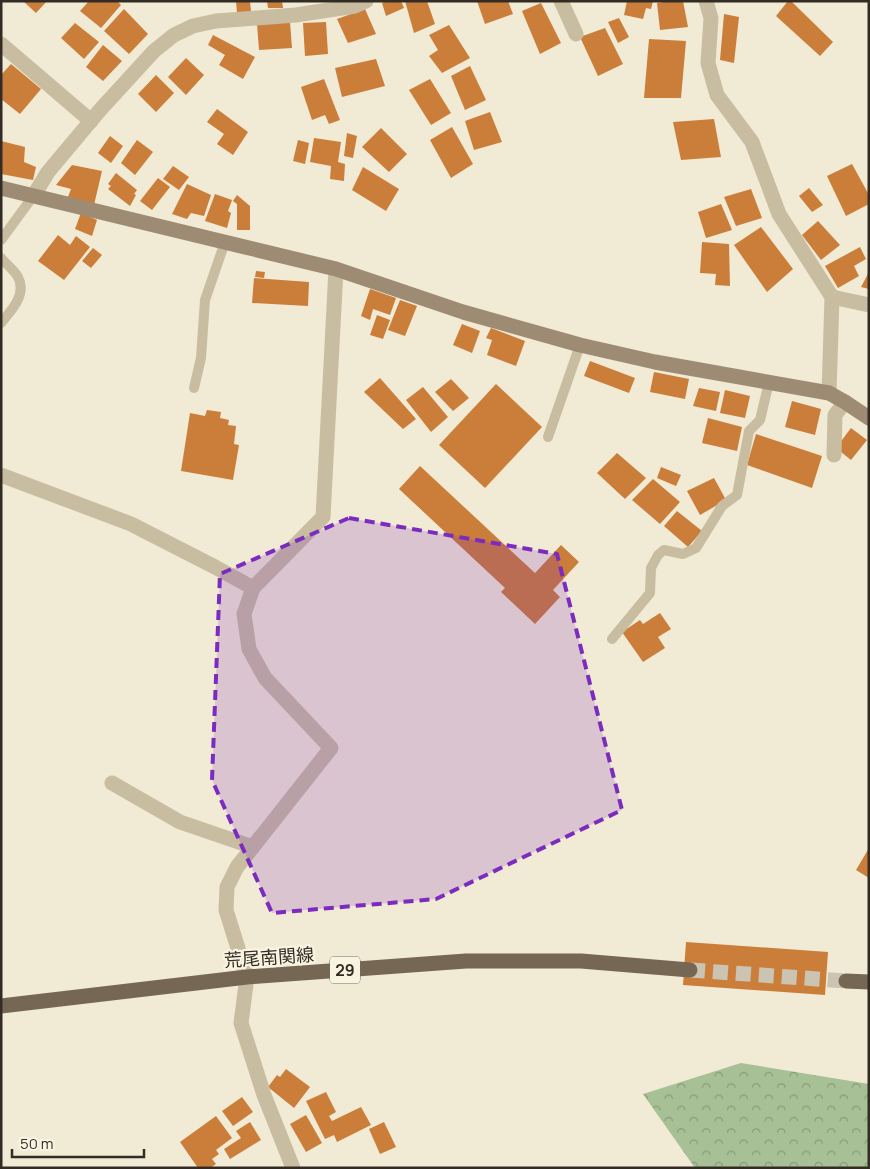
<svg xmlns="http://www.w3.org/2000/svg" width="870" height="1169" font-family="Manrope,'Noto Sans JP',sans-serif">
<defs>
<pattern id="forest-crowns" width="20" height="18" patternUnits="userSpaceOnUse" patternTransform="scale(1.25)"><rect width="20" height="18" fill="#a8c095"/><path d="M2 6a3 3 0 1 1 6 0M12 15a3 3 0 1 1 6 0" fill="none" stroke="#899c79"/></pattern>
</defs>
<rect width="100%" height="100%" fill="#f1ead5"/>
<path fill="url(#forest-crowns)" d="M741 1063 869 1084V1168H695L643 1094Z"/>
<g fill="#cb7e39">
<path d="M23 1H47L36 13Z"/>
<path d="M89 1H117L121 5 101 28 80 11Z"/>
<path d="M236 1H250L251 12 237 13Z"/>
<path d="M267 1H282L283 8H268Z"/>
<path d="M387 1H401L404 8 386 16 382 3Z"/>
<path d="M405 1H427L435 24 414 33Z"/>
<path d="M477 1H508L513 14 485 24Z"/>
<path d="M627 1H653L651 9 646 8 643 19 624 15Z"/>
<path d="M670 1H683L688 27 660 30 657 3Z"/>
<path d="M788 1H791L833 42 820 56 776 16Z"/>
<path d="M541 3 561 43 540 54 522 11Z"/>
<path d="M124 9 148 34 129 54 104 31Z"/>
<path d="M365 9 376 34 348 43 337 19Z"/>
<path d="M724 14 739 17 734 63 720 60Z"/>
<path d="M619 18 629 37 618 43 608 22Z"/>
<path d="M290 22 292 48 259 50 257 24Z"/>
<path d="M326 22 328 54 305 56 303 23Z"/>
<path d="M75 23 99 42 84 59 61 38Z"/>
<path d="M449 25 470 58 442 73 429 56 438 50 429 35Z"/>
<path d="M605 28 623 64 598 76 580 37Z"/>
<path d="M213 35 255 57 243 79 219 65 225 55 208 45Z"/>
<path d="M649 39 686 41 681 98H644Z"/>
<path d="M103 45 122 61 103 81 86 67Z"/>
<path d="M186 58 204 75 186 95 168 77Z"/>
<path d="M376 59 385 86 342 97 335 68Z"/>
<path d="M11 64 41 89 20 114 1 99V75Z"/>
<path d="M470 66 486 100 465 110 451 76Z"/>
<path d="M156 75 174 93 156 112 138 94Z"/>
<path d="M324 79 340 120 329 124 325 115 312 120 301 87Z"/>
<path d="M430 79 451 113 431 125 409 90Z"/>
<path d="M217 109 248 132 233 155 217 144 224 134 207 122Z"/>
<path d="M490 112 502 142 474 150 465 121Z"/>
<path d="M714 119 721 157 681 160 673 122Z"/>
<path d="M452 127 473 164 451 178 430 140Z"/>
<path d="M381 128 407 154 389 172 362 147Z"/>
<path d="M347 133 357 136 353 158 344 156Z"/>
<path d="M110 136 123 146 111 163 98 153Z"/>
<path d="M314 138 341 142 338 162 345 164 344 181 330 179 331 166 310 162Z"/>
<path d="M137 140 153 152 135 175 121 163Z"/>
<path d="M298 140 309 143 305 164 293 161Z"/>
<path d="M1 141 25 147 24 162 36 167 33 180 1 174Z"/>
<path d="M852 164 869 195V204L846 216 827 176Z"/>
<path d="M72 165 102 171 94 205 68 197 71 189 56 185Z"/>
<path d="M173 166 189 177 179 190 163 179Z"/>
<path d="M363 167 399 189 386 211 352 190Z"/>
<path d="M116 173 137 190 134 194 136 195 130 206 108 189 111 186 108 184Z"/>
<path d="M158 178 170 187 152 210 140 201Z"/>
<path d="M187 184 211 195 204 216 191 213 187 219 172 214Z"/>
<path d="M809 188 823 205 812 212 799 196Z"/>
<path d="M751 189 762 218 736 226 724 197Z"/>
<path d="M215 194 232 200 228 211 231 213 227 228 205 221Z"/>
<path d="M237 195 250 206V230H237V204L233 201Z"/>
<path d="M721 204 732 230 706 238 698 212Z"/>
<path d="M81 213 97 220 92 236 75 229Z"/>
<path d="M818 221 840 245 821 260 802 235Z"/>
<path d="M761 227 793 269 767 292 734 245Z"/>
<path d="M58 235 70 245 76 236 90 247 64 280 38 261Z"/>
<path d="M702 242 729 244 730 286 715 285 716 274 700 273Z"/>
<path d="M860 247 866 259 854 266 859 276 838 288 825 266Z"/>
<path d="M93 248 102 255 91 268 82 261Z"/>
<path d="M256 271 265 272 264 278 255 277Z"/>
<path d="M869 272V289L861 287Z"/>
<path d="M254 278 309 282 308 306 252 303Z"/>
<path d="M370 289 396 298 390 315 373 309 370 320 361 316Z"/>
<path d="M400 300 417 306 405 336 388 330Z"/>
<path d="M377 315 390 320 383 339 370 335Z"/>
<path d="M462 324 480 331 472 353 453 345Z"/>
<path d="M491 328 525 341 516 366 487 355 492 340 486 338Z"/>
<path d="M590 361 635 378 629 393 584 376Z"/>
<path d="M654 372 689 379 685 399 650 392Z"/>
<path d="M380 378 416 419 403 429 364 392Z"/>
<path d="M451 379 469 398 453 411 435 392Z"/>
<path d="M496 384 542 427 485 488 439 445Z"/>
<path d="M423 387 448 417 431 432 406 400Z"/>
<path d="M699 388 720 392 716 411 693 406Z"/>
<path d="M725 390 750 396 745 418 720 413Z"/>
<path d="M792 401 821 409 815 435 785 427Z"/>
<path d="M207 410 221 412 220 418 229 420 228 425 236 426 234 444 239 445 233 480 181 471 190 413 205 416Z"/>
<path d="M708 418 742 427 737 451 702 443Z"/>
<path d="M851 428 867 440 851 460 836 448Z"/>
<path d="M756 434 822 456 812 488 747 465Z"/>
<path d="M617 453 646 478 625 499 597 473Z"/>
<path d="M420 466 535 573 561 545 579 562 553 590 560 597 535 624 501 592 505 588 399 489Z"/>
<path d="M661 467 681 475 676 486 657 478Z"/>
<path d="M714 478 726 500 700 515 687 491Z"/>
<path d="M653 479 680 502 660 524 632 500Z"/>
<path d="M677 511 702 531 688 547 664 526Z"/>
<path d="M660 613 671 629 658 637 665 648 643 662 622 632 640 620 643 624Z"/>
<path d="M869 848V878L856 870Z"/>
<path d="M686 942 828 952 825 995 683 985Z"/>
<path d="M286 1069 310 1087 294 1108 268 1087 277 1075 280 1077Z"/>
<path d="M326 1092 336 1112 329 1116 332 1121 361 1107 371 1125 337 1142 334 1135 325 1139 306 1101Z"/>
<path d="M242 1097 253 1112 233 1126 222 1111Z"/>
<path d="M306 1115 322 1143 306 1152 290 1124Z"/>
<path d="M216 1116 232 1138 216 1150 219 1154 212 1159 216 1164 210 1168H198L180 1142Z"/>
<path d="M250 1122 261 1140 230 1159 224 1149 241 1138 236 1131Z"/>
<path d="M384 1122 396 1147 380 1154 369 1129Z"/>
</g>
<g fill="none" stroke-linecap="round" stroke-linejoin="round">
<path stroke="#cbc4b2" stroke-width="15" stroke-dasharray="15 8" stroke-linecap="butt" d="M690 970 846 981"/>
<g stroke="#c9bda1" stroke-width="10">
<path d="M1 240 34 195"/>
<path d="M1 258C6 264 14 270 18 277 27 294 12 310 1 323"/>
<path d="M194 388 201 358 205 300 225 242"/>
<path d="M548 437 580 345"/>
<path d="M612 639 650 593 651 568 658 555 664 550 683 554 696 548 722 506 737 495 749 431 760 420 769 382"/>
</g>
<g stroke="#c9bda1" stroke-width="15">
<path d="M561 1 576 34"/>
<path d="M706 1 711 18 708 63 717 95 752 142 779 214 832 297 829 393"/>
<path d="M1 44 91 121"/>
<path d="M34 195 48 172 100 110 154 51 174 35 193 26 216 21 296 15 355 6 366 1"/>
<path d="M832 297 869 305"/>
<path d="M834 455 835 415 845 402"/>
<path d="M1 475 131 524 215 567 253 588"/>
<path d="M112 783 180 822 253 847"/>
<path d="M293 1168 264 1095 241 1023 247 977 226 910 227 887 237 867 331 748 265 678 249 649 244 614 253 588 323 517 336 269"/>
</g>
<path stroke="#9d8c73" stroke-width="15" d="M1 188 336 269 463 312 580 345 655 362 829 393 845 402 869 418"/>
<g stroke="#766754" stroke-width="15">
<path d="M846 981 869 982"/>
<path d="M1 1006 247 977 466 961H581L690 970"/>
</g>
</g>
<path fill="#7b2cbf" fill-opacity="0.2" stroke="#7b2cbf" stroke-width="4" stroke-dasharray="10 6" stroke-linejoin="round" d="M349 518 557 554 622 810 436 899 272 913 212 780 220 574Z"/>
<g text-anchor="middle" dominant-baseline="central" stroke-width="4.5" stroke-linejoin="round" paint-order="stroke">
<rect fill="#f9f4e1" stroke="#6e685d" stroke-width="1" x="330" y="956.5" width="30" height="27" rx="4"/>
<g font-size="16" font-weight="bold" fill="#332c24">
<text x="345" y="970">29</text>
</g>
<g font-size="18" fill="#332c24" stroke="#f9f4e1">
<text transform="translate(269 957) rotate(-4)">荒尾南関線</text>
</g>
</g>
<rect width="870" height="1169" fill="none" stroke="#332c24" stroke-width="5"/>
<path d="M12 1149v8h132v-8" fill="none" stroke="#332c24" stroke-width="2.5"/>
<text x="20" y="1149" font-size="15" fill="#332c24" stroke="#f9f4e1" stroke-width="4" paint-order="stroke">50 m</text>
</svg>
